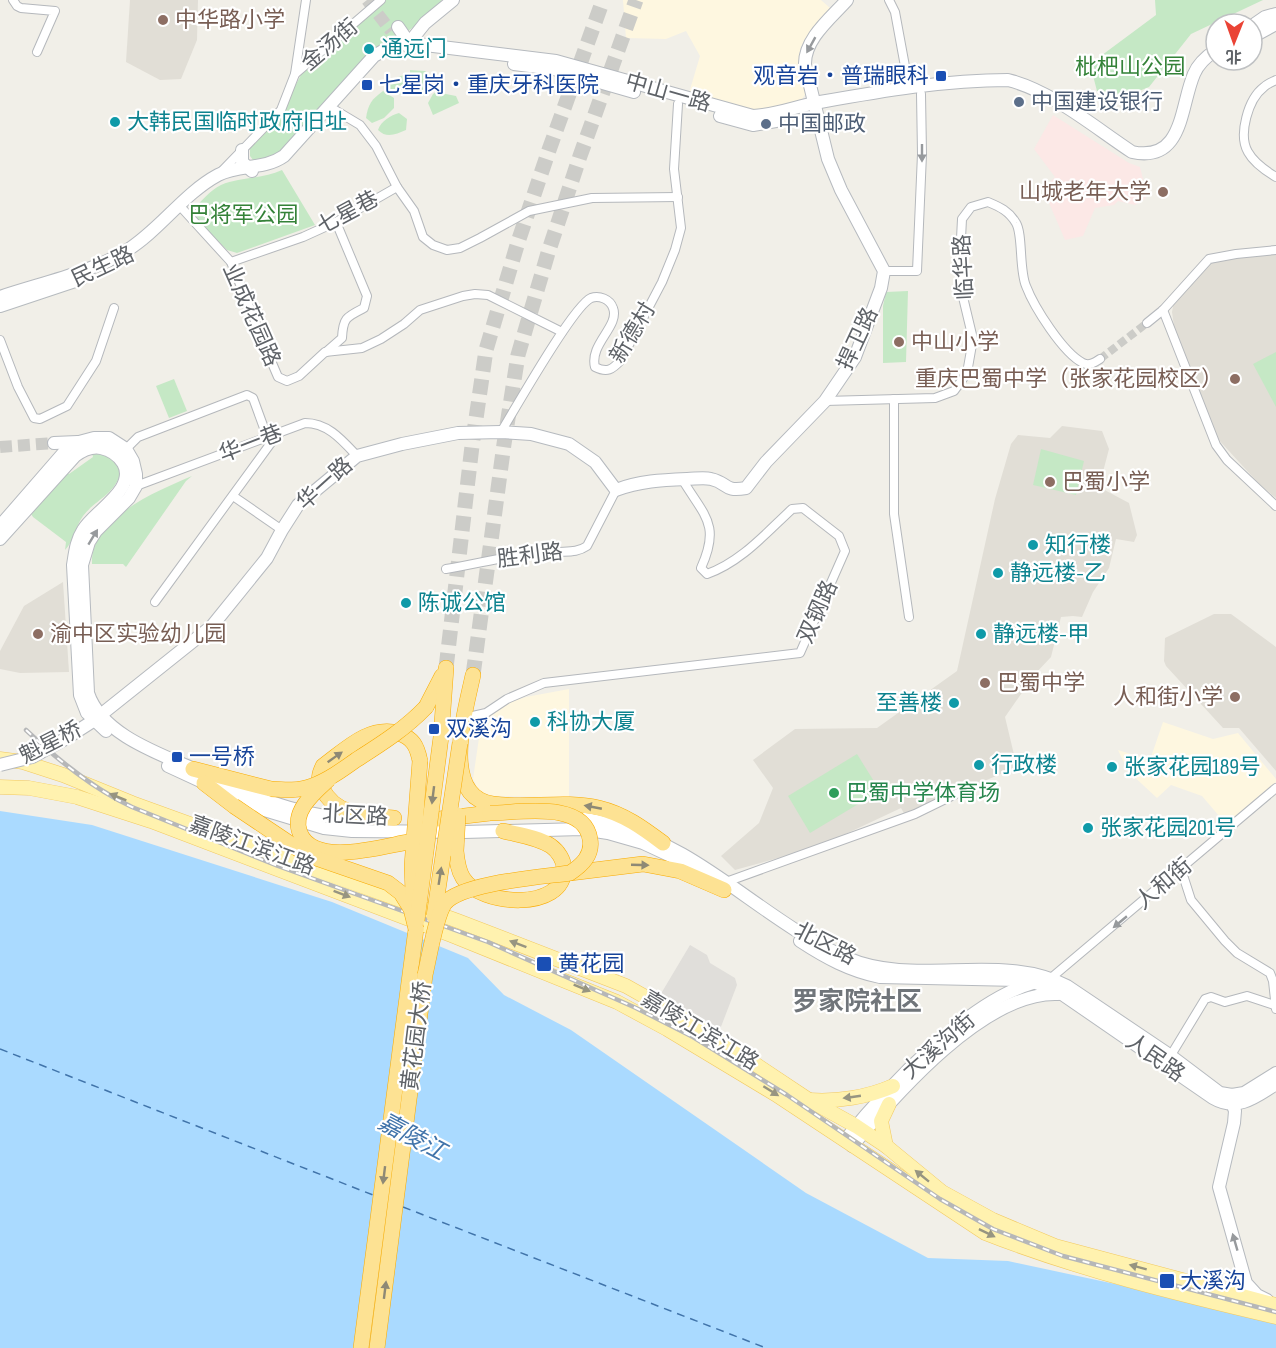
<svg xmlns="http://www.w3.org/2000/svg" width="1276" height="1348" font-family="'Sofia Sans Condensed','Noto Sans SC',sans-serif">
<rect width="100%" height="100%" fill="#f1efe8"/>
<g fill="#fef7e0">
<path d="M623 0H821L830 8 805 39 801 47 799 56 800 66 807 91 801 101 767 109H753L740 108 689 93 700 56 686 31 666 39 626 38Z"/>
<path d="M569 689V797L493 796 479 791 473 779 480 731 483 722 490 714 507 703 526 697Z"/>
<path d="M1163 722 1213 739 1238 733 1276 779V782L1226 824 1202 796 1171 785 1157 798 1128 771 1118 750 1150 760Z"/>
</g>
<path fill="#e0deda" d="M690 945 707 955 710 963 735 978 737 985 719 1032 659 997Z"/>
<g fill="#e1ded6">
<path d="M130 0H198L197 40 181 79 160 80 126 62Z"/>
<path d="M1276 254V498L1260 485 1218 439 1174 326 1172 312 1174 301 1210 263 1235 257Z"/>
<path d="M1062 426 1102 431 1109 449 1099 487 1129 503 1137 535 1134 542 1116 539 1109 568 1093 592 1082 617 1073 616 1061 617 1051 657 1035 674 1005 717 1017 767 905 815 901 808 818 847 735 870 721 856 759 823 773 788 753 760 795 729 877 728 957 671 995 499 1011 444 1018 435 1050 438Z"/>
<path d="M63 582 69 672 20 673 0 669V651L24 606Z"/>
<path d="M1214 614H1231L1276 647V771L1239 728H1223L1166 666 1164 661 1165 638Z"/>
</g>
<path fill="#fce8e6" d="M1053 115 1129 163 1140 167 1147 195 1145 199 1135 205 1118 201 1114 205 1095 208 1083 236 1065 240 1043 189 1055 177 1034 149Z"/>
<g fill="#c5e8c5">
<path d="M386 0H441L443 2 422 21 387 46 289 145 272 158 253 160 250 156V146L277 119 302 73Z"/>
<path d="M1155 0H1263L1191 34 1149 87 1129 95 1097 91 1090 64 1156 15Z"/>
<path d="M410 70 425 71 429 75 430 86 426 96 401 95 390 89 389 85 395 78 410 73Z"/>
<path d="M383 91 394 98V108L384 118 372 123 366 118C368 104 372 99 383 91Z"/>
<path d="M436 92 456 96 459 103 433 115 428 103 433 94Z"/>
<path d="M399 113 407 119 406 130C396 134 387 139 378 130 381 121 391 115 399 113Z"/>
<path d="M282 170 315 225 237 253 227 250 192 215V210C201 202 210 190 221 185 240 177 262 179 282 170Z"/>
<path d="M908 291 906 362 883 363V306L886 292Z"/>
<path d="M1276 352V407L1253 364Z"/>
<path d="M174 379 187 411 169 418 156 386Z"/>
<path d="M1041 449 1084 461 1076 495 1033 485Z"/>
<path d="M92 453H103L115 459 121 473C113 496 96 499 83 516 75 527 74 541 65 550L66 542 33 517 30 512 65 472 69 474 93 457Z"/>
<path d="M192 476 186 481 126 567 123 564H92C90 518 157 491 192 476Z"/>
<path d="M857 754 880 791 810 833 788 796Z"/>
</g>
<path fill="#aadaff" d="M0 811 92 825 332 902 468 958 504 995 571 1030 806 1193 928 1258 1008 1261 1157 1293 1276 1323V1348H0Z"/>
<g fill="none" stroke-linecap="round" stroke-linejoin="round">
<g stroke="#4174aa" stroke-width="1.5" stroke-dasharray="8 6" stroke-linecap="butt">
<path d="M0 1049 373 1195"/>
<path d="M403 1207 766 1348"/>
</g>
<path stroke="#ccccc8" stroke-width="8" stroke-dasharray="8 4" stroke-linecap="butt" d="M1100 359 1147 323"/>
<g stroke="#ccccc8" stroke-width="12" stroke-dasharray="12 6" stroke-linecap="butt">
<path d="M367 0 391 31"/>
<path d="M0 447 54 443"/>
</g>
<g stroke="#ccccc8" stroke-width="15" stroke-dasharray="15 8" stroke-linecap="butt">
<path d="M446 668 472 446 486 350 518 242 549 150 603 0"/>
<path d="M473 675 504 444 518 355 548 253 580 156 636 0"/>
</g>
<defs>
<g id="street">
<path d="M13 0 17 6 21 8 55 11 37 52"/>
<path d="M889 0 895 12 909 88"/>
<path d="M295 74 306 0"/>
<path d="M1276 80C1272 82 1267 84 1264 87 1248 99 1238 135 1248 152 1254 163 1266 171 1276 177"/>
<path d="M335 110 360 125 376 146 397 187 414 211 423 237 433 245 447 250 460 248 480 238 529 211 592 198 678 197"/>
<path d="M220 173 281 110 295 74 381 0"/>
<path d="M179 205 231 262 272 363 278 377 287 381 299 376 325 352 362 348 381 339 404 324 420 310 463 296 475 294 488 295 562 332"/>
<path d="M231 262 303 237 336 222 397 187"/>
<path d="M884 271H917L922 154 921 94"/>
<path d="M1163 310 1216 445 1227 460 1276 506"/>
<path d="M1147 323 1163 310 1209 259 1236 254 1276 250"/>
<path d="M0 340 18 387 34 418 40 419 67 406 96 361 114 308"/>
<path d="M326 352 342 338C343 318 346 317 364 308L367 296 336 222"/>
<path d="M894 399V514L909 617"/>
<path d="M825 401 935 398 954 391 967 373 973 339 962 293 960 258 962 219 971 207 988 202C1000 207 1009 211 1016 223 1023 234 1019 270 1026 286 1034 307 1063 353 1083 363 1089 366 1094 363 1100 359"/>
<path d="M501 432C515 409 573 306 591 298 599 295 610 299 613 308 620 326 589 344 595 367 607 373 612 370 621 360L662 282 675 250 681 228 674 169 678 104"/>
<path d="M126 449 138 437 247 395 253 398 268 439"/>
<path d="M136 486 305 423C328 423 342 440 357 456"/>
<path d="M233 496 282 530"/>
<path d="M446 569C483 563 517 553 555 552 567 551 577 553 587 546L616 490"/>
<path d="M155 602 276 436"/>
<path d="M464 718 486 713 507 699 544 683 800 653 845 551 839 536 803 508 792 509C766 533 741 562 707 574L701 568C721 524 704 516 682 479"/>
<path d="M1181 869 1191 900 1225 941 1237 953 1270 973 1273 981 1276 1009"/>
<path d="M726 882 915 814 962 791"/>
<path d="M1051 978 1276 788"/>
<path d="M1168 1060 1205 999 1211 997 1225 1002 1247 996 1274 1005"/>
</g>
<g id="secondary">
<path d="M1252 26 1265 17 1276 14"/>
<path d="M398 27 409 43V47"/>
<path d="M1252 37 1276 24"/>
<path d="M409 43 425 23 453 0"/>
<path d="M514 64 554 69 634 92"/>
<path d="M720 116 753 125 776 121"/>
<path d="M242 150V162L252 171"/>
<path d="M0 297C38 284 93 272 126 251 160 230 183 194 218 175 239 164 264 170 284 156L374 56C385 49 396 45 409 43L556 61 753 116C776 115 797 106 820 102 882 91 945 80 1008 80 1052 91 1094 127 1132 152 1184 163 1180 106 1194 74 1198 64 1207 56 1216 50"/>
<path d="M0 306 81 279"/>
<path d="M54 443 78 442"/>
<path d="M0 526 66 450 79 442 94 438H109L126 449 133 461 136 474V486L129 498 96 531 89 542 82 565 88 693C102 736 163 755 201 772"/>
<path d="M0 539 75 456C83 450 91 446 101 448 110 450 118 455 123 463 138 489 94 511 83 530 76 541 75 553 73 565L80 695 87 713 106 731"/>
<path d="M65 739 93 721 212 626 267 558 282 530 298 505 357 456 402 444 458 433 501 432 531 434 569 444 595 462 616 490C639 481 662 480 687 479 694 479 704 477 711 479 729 483 723 492 746 488L766 462 825 401 855 357 881 288 884 271 841 190 828 159 805 65C804 39 831 18 847 0"/>
<path d="M168 766 261 809 324 828 352 831 464 832 582 829 608 833 643 843 671 856 698 873"/>
<path d="M220 781C265 801 310 819 361 819"/>
<path d="M573 818C585 818 598 821 609 824 702 847 761 920 847 958 915 988 1000 951 1067 986L1171 1056 1220 1093 1232 1095 1244 1093 1276 1073"/>
<path d="M800 941C826 958 850 971 880 977L1023 980 1036 983 1062 994 1213 1098C1237 1112 1256 1097 1276 1084"/>
<path d="M1231 1100 1235 1111 1234 1123 1219 1187 1246 1283 1257 1295 1267 1300"/>
<path d="M845 1140C888 1087 967 1002 1033 983"/>
<path d="M852 1146C896 1094 985 991 1058 994"/>
</g>
<g id="primary">
<path d="M0 759 23 762 63 775 132 803 458 921 626 986 704 1030 809 1100 856 1126 886 1146 942 1192 993 1220 1055 1246 1276 1305"/>
<path d="M0 787 29 788 77 797 151 821 451 935 617 1002 667 1029 775 1094 985 1233C1079 1270 1178 1294 1276 1317"/>
<path d="M810 1100C837 1102 868 1097 893 1086"/>
<path d="M886 1146 881 1121 889 1104"/>
</g>
<g id="highway">
<path d="M473 675C466 709 439 797 493 804 528 809 564 800 599 808 624 814 643 828 663 843"/>
<path d="M426 707 442 676"/>
<path d="M441 737 446 668"/>
<path d="M193 769 271 789"/>
<path d="M204 783 234 806"/>
<path d="M394 818C367 816 335 816 322 788 318 779 319 774 323 766 345 750 369 725 398 733 413 738 417 746 420 761"/>
<path d="M439 819 490 813"/>
<path d="M456 851C457 861 458 870 463 878 480 906 564 912 564 869 564 860 558 851 551 846 537 837 519 835 503 831"/>
<path d="M570 873 643 864 680 871 724 890"/>
<path d="M361 1348 416 929"/>
<path d="M377 1348 425 975"/>
</g>
</defs>
<use href="#street" stroke="#b5b8bc" stroke-width="10"/>
<use href="#secondary" stroke="#b6babf" stroke-width="14"/>
<use href="#primary" stroke="#f2c960" stroke-width="15"/>
<use href="#highway" stroke="#f9ab00" stroke-width="16"/>
<use href="#street" stroke="#fff" stroke-width="8"/>
<use href="#secondary" stroke="#fff" stroke-width="12"/>
<use href="#primary" stroke="#fff2af" stroke-width="14"/>
<use href="#highway" stroke="#fde293" stroke-width="15"/>
<defs>
<path id="rail" d="M26 730C58 760 92 788 132 807L278 866 488 942 636 1008 693 1037 787 1095 940 1199 993 1229 1063 1256 1276 1312"/>
</defs>
<use href="#rail" stroke="#b6b7b8" stroke-width="4.5"/>
<use href="#rail" stroke="#fff" stroke-width="2" stroke-dasharray="7" stroke-linecap="butt"/>
<defs>
<path id="secondary-bridge" d="M0 765 32 757 65 739"/>
<g id="highway-bridge">
<path d="M329 779C315 792 291 811 300 833 314 867 380 847 408 842"/>
<path d="M271 789C285 790 299 791 312 786 328 780 342 770 356 760 381 744 405 729 426 707"/>
<path d="M234 806 307 855 388 883 401 893 411 909 416 929"/>
<path d="M456 851 458 815"/>
<path d="M413 893 412 866 420 761"/>
<path d="M434 916 460 743"/>
<path d="M417 920 441 737"/>
<path d="M425 975C429 958 436 915 445 903 462 883 542 877 570 873 582 865 593 855 590 839 584 800 519 813 490 813"/>
</g>
</defs>
<use href="#secondary-bridge" stroke="#b6babf" stroke-width="14" stroke-linecap="butt"/>
<use href="#highway-bridge" stroke="#f9ab00" stroke-width="16" stroke-linecap="butt"/>
<use href="#secondary-bridge" stroke="#fff" stroke-width="12"/>
<use href="#highway-bridge" stroke="#fde293" stroke-width="15"/>
</g>
<defs><path id="oneway-solid" d="M-6-.8H1V-3.2L6.5 0L1 3.2V.8H-6Z" transform="scale(1.5)"/></defs>
<g fill="#979a9d">
<use href="#oneway-solid" transform="translate(811 45) rotate(119)"/>
<use href="#oneway-solid" transform="translate(922 153) rotate(90)"/>
<use href="#oneway-solid" transform="translate(93 537) rotate(-59)"/>
<use href="#oneway-solid" transform="translate(1120 922) rotate(140)"/>
<use href="#oneway-solid" transform="translate(1235 1242) rotate(-106)"/>
</g>
<g fill="#8e8975">
<use href="#oneway-solid" transform="translate(335 757) rotate(-35)"/>
<use href="#oneway-solid" transform="translate(433 795) rotate(97)"/>
<use href="#oneway-solid" transform="translate(593 807) rotate(-169)"/>
<use href="#oneway-solid" transform="translate(640 865) rotate(2)"/>
<use href="#oneway-solid" transform="translate(440 876) rotate(-81)"/>
<use href="#oneway-solid" transform="translate(384 1175) rotate(97)"/>
<use href="#oneway-solid" transform="translate(385 1290) rotate(-83)"/>
</g>
<g fill="#979581">
<use href="#oneway-solid" transform="translate(118 797) rotate(-158)"/>
<use href="#oneway-solid" transform="translate(342 894) rotate(21)"/>
<use href="#oneway-solid" transform="translate(518 944) rotate(-159)"/>
<use href="#oneway-solid" transform="translate(582 988) rotate(22)"/>
<use href="#oneway-solid" transform="translate(771 1091) rotate(32)"/>
<use href="#oneway-solid" transform="translate(852 1097) rotate(172)"/>
<use href="#oneway-solid" transform="translate(922 1176) rotate(-141)"/>
<use href="#oneway-solid" transform="translate(987 1233) rotate(26)"/>
<use href="#oneway-solid" transform="translate(1138 1267) rotate(-165)"/>
</g>
<g fill="#8d6e63" stroke="#fff" stroke-width="2">
<circle cx="163" cy="20" r="6"/>
<circle cx="1163" cy="192" r="6"/>
<circle cx="899" cy="342" r="6"/>
<circle cx="1235" cy="379" r="6"/>
<circle cx="1050" cy="482" r="6"/>
<circle cx="38" cy="634" r="6"/>
<circle cx="985" cy="683" r="6"/>
<circle cx="1235" cy="697" r="6"/>
</g>
<g fill="#0f9aa8" stroke="#fff" stroke-width="2">
<circle cx="369" cy="49" r="6"/>
<circle cx="115" cy="122" r="6"/>
<circle cx="1033" cy="545" r="6"/>
<circle cx="998" cy="573" r="6"/>
<circle cx="406" cy="603" r="6"/>
<circle cx="981" cy="634" r="6"/>
<circle cx="954" cy="703" r="6"/>
<circle cx="535" cy="722" r="6"/>
<circle cx="979" cy="765" r="6"/>
<circle cx="1112" cy="767" r="6"/>
<circle cx="1088" cy="828" r="6"/>
</g>
<g fill="#1a4fb4" stroke="#fff" stroke-width="2">
<rect x="935" y="70" width="12" height="12" rx="3"/>
<rect x="361" y="79" width="12" height="12" rx="3"/>
<rect x="428" y="723" width="12" height="12" rx="3"/>
<rect x="171" y="751" width="12" height="12" rx="3"/>
<rect x="536" y="956" width="16" height="16" rx="3"/>
<rect x="1159" y="1273" width="16" height="16" rx="3"/>
</g>
<g fill="#5c6f8a" stroke="#fff" stroke-width="2">
<circle cx="1019" cy="102" r="6"/>
<circle cx="766" cy="124" r="6"/>
</g>
<circle fill="#2e9e5b" stroke="#fff" stroke-width="2" cx="834" cy="793" r="6"/>
<g text-anchor="middle" dominant-baseline="central" stroke-width="4.5" stroke-linejoin="round" paint-order="stroke">
<g font-size="22" fill="#785e54" stroke="#fff" text-anchor="start">
<text x="175" y="20">中华路小学</text>
<text x="1151" y="192" text-anchor="end">山城老年大学</text>
<text x="911" y="342">中山小学</text>
<text x="1223" y="379" text-anchor="end">重庆巴蜀中学（张家花园校区）</text>
<text x="1062" y="482">巴蜀小学</text>
<text x="50" y="634">渝中区实验幼儿园</text>
<text x="997" y="683">巴蜀中学</text>
<text x="1223" y="697" text-anchor="end">人和街小学</text>
</g>
<g font-size="22" fill="#5f6368" stroke="#fff">
<text transform="translate(330 45) rotate(-40)">金汤街</text>
<text transform="translate(668 93) rotate(16)">中山一路</text>
<text transform="translate(348 213) rotate(-28)">七星巷</text>
<text transform="translate(103 267) rotate(-25)">民生路</text>
<text transform="translate(964 267) rotate(-93)">临华路</text>
<text transform="translate(251 315) rotate(66)">业成花园路</text>
<text transform="translate(633 333) rotate(-59)">新德村</text>
<text transform="translate(858 339) rotate(-65)">捍卫路</text>
<text transform="translate(251 444) rotate(-21)">华一巷</text>
<text transform="translate(325 484) rotate(-42)">华一路</text>
<text transform="translate(530 556) rotate(-7)">胜利路</text>
<text transform="translate(818 612) rotate(-66)">双钢路</text>
<text transform="translate(51 743) rotate(-27)">魁星桥</text>
<text transform="translate(355 816) rotate(3)">北区路</text>
<text transform="translate(252 846) rotate(20)">嘉陵江滨江路</text>
<text transform="translate(1164 884) rotate(-40)">人和街</text>
<text transform="translate(825 944) rotate(27)">北区路</text>
<text transform="translate(700 1031) rotate(31)">嘉陵江滨江路</text>
<text transform="translate(417 1036) rotate(-83)">黄花园大桥</text>
<text transform="translate(939 1046) rotate(-41)">大溪沟街</text>
<text transform="translate(1155 1058) rotate(35)">人民路</text>
</g>
<g font-size="22" fill="#0d838f" stroke="#fff" text-anchor="start">
<text x="381" y="49">通远门</text>
<text x="127" y="122">大韩民国临时政府旧址</text>
<text x="1045" y="545">知行楼</text>
<text x="1010" y="573">静远楼-乙</text>
<text x="418" y="603">陈诚公馆</text>
<text x="993" y="634">静远楼-甲</text>
<text x="942" y="703" text-anchor="end">至善楼</text>
<text x="547" y="722">科协大厦</text>
<text x="991" y="765">行政楼</text>
<text x="1124" y="767">张家花园189号</text>
<text x="1100" y="828">张家花园201号</text>
</g>
<g font-size="22" fill="#348238" stroke="#fff">
<text x="1130" y="67">枇杷山公园</text>
<text x="243" y="215">巴将军公园</text>
</g>
<g font-size="22" fill="#164399" stroke="#fff" text-anchor="start">
<text x="929" y="76" text-anchor="end">观音岩‧普瑞眼科</text>
<text x="379" y="85">七星岗‧重庆牙科医院</text>
<text x="446" y="729">双溪沟</text>
<text x="189" y="757">一号桥</text>
<text x="558" y="964">黄花园</text>
<text x="1180" y="1281">大溪沟</text>
</g>
<g font-size="22" fill="#4e5e75" stroke="#fff" text-anchor="start">
<text x="1031" y="102">中国建设银行</text>
<text x="778" y="124">中国邮政</text>
</g>
<g font-size="22" fill="#27864d" stroke="#fff" text-anchor="start">
<text x="846" y="793">巴蜀中学体育场</text>
</g>
<g font-size="24" font-style="italic" fill="#4174aa" stroke="#fff">
<text transform="translate(412 1137) rotate(28)">嘉陵江</text>
</g>
<g font-size="26" font-weight="bold" fill="#70757a" stroke="#fff">
<text x="857" y="1002">罗家院社区</text>
</g>
</g>
<g transform="translate(1234 42) rotate(181)"><circle r="28" fill="#ffffff" stroke="#bfc1c3" stroke-width="1.5"/>
<path d="M0-4.5L10 22L0 15L-10 22Z" fill="#ea4335"/>
<text y="-9" font-size="16" font-weight="bold" text-anchor="middle" fill="#5f6368">北</text>
</g>
</svg>
